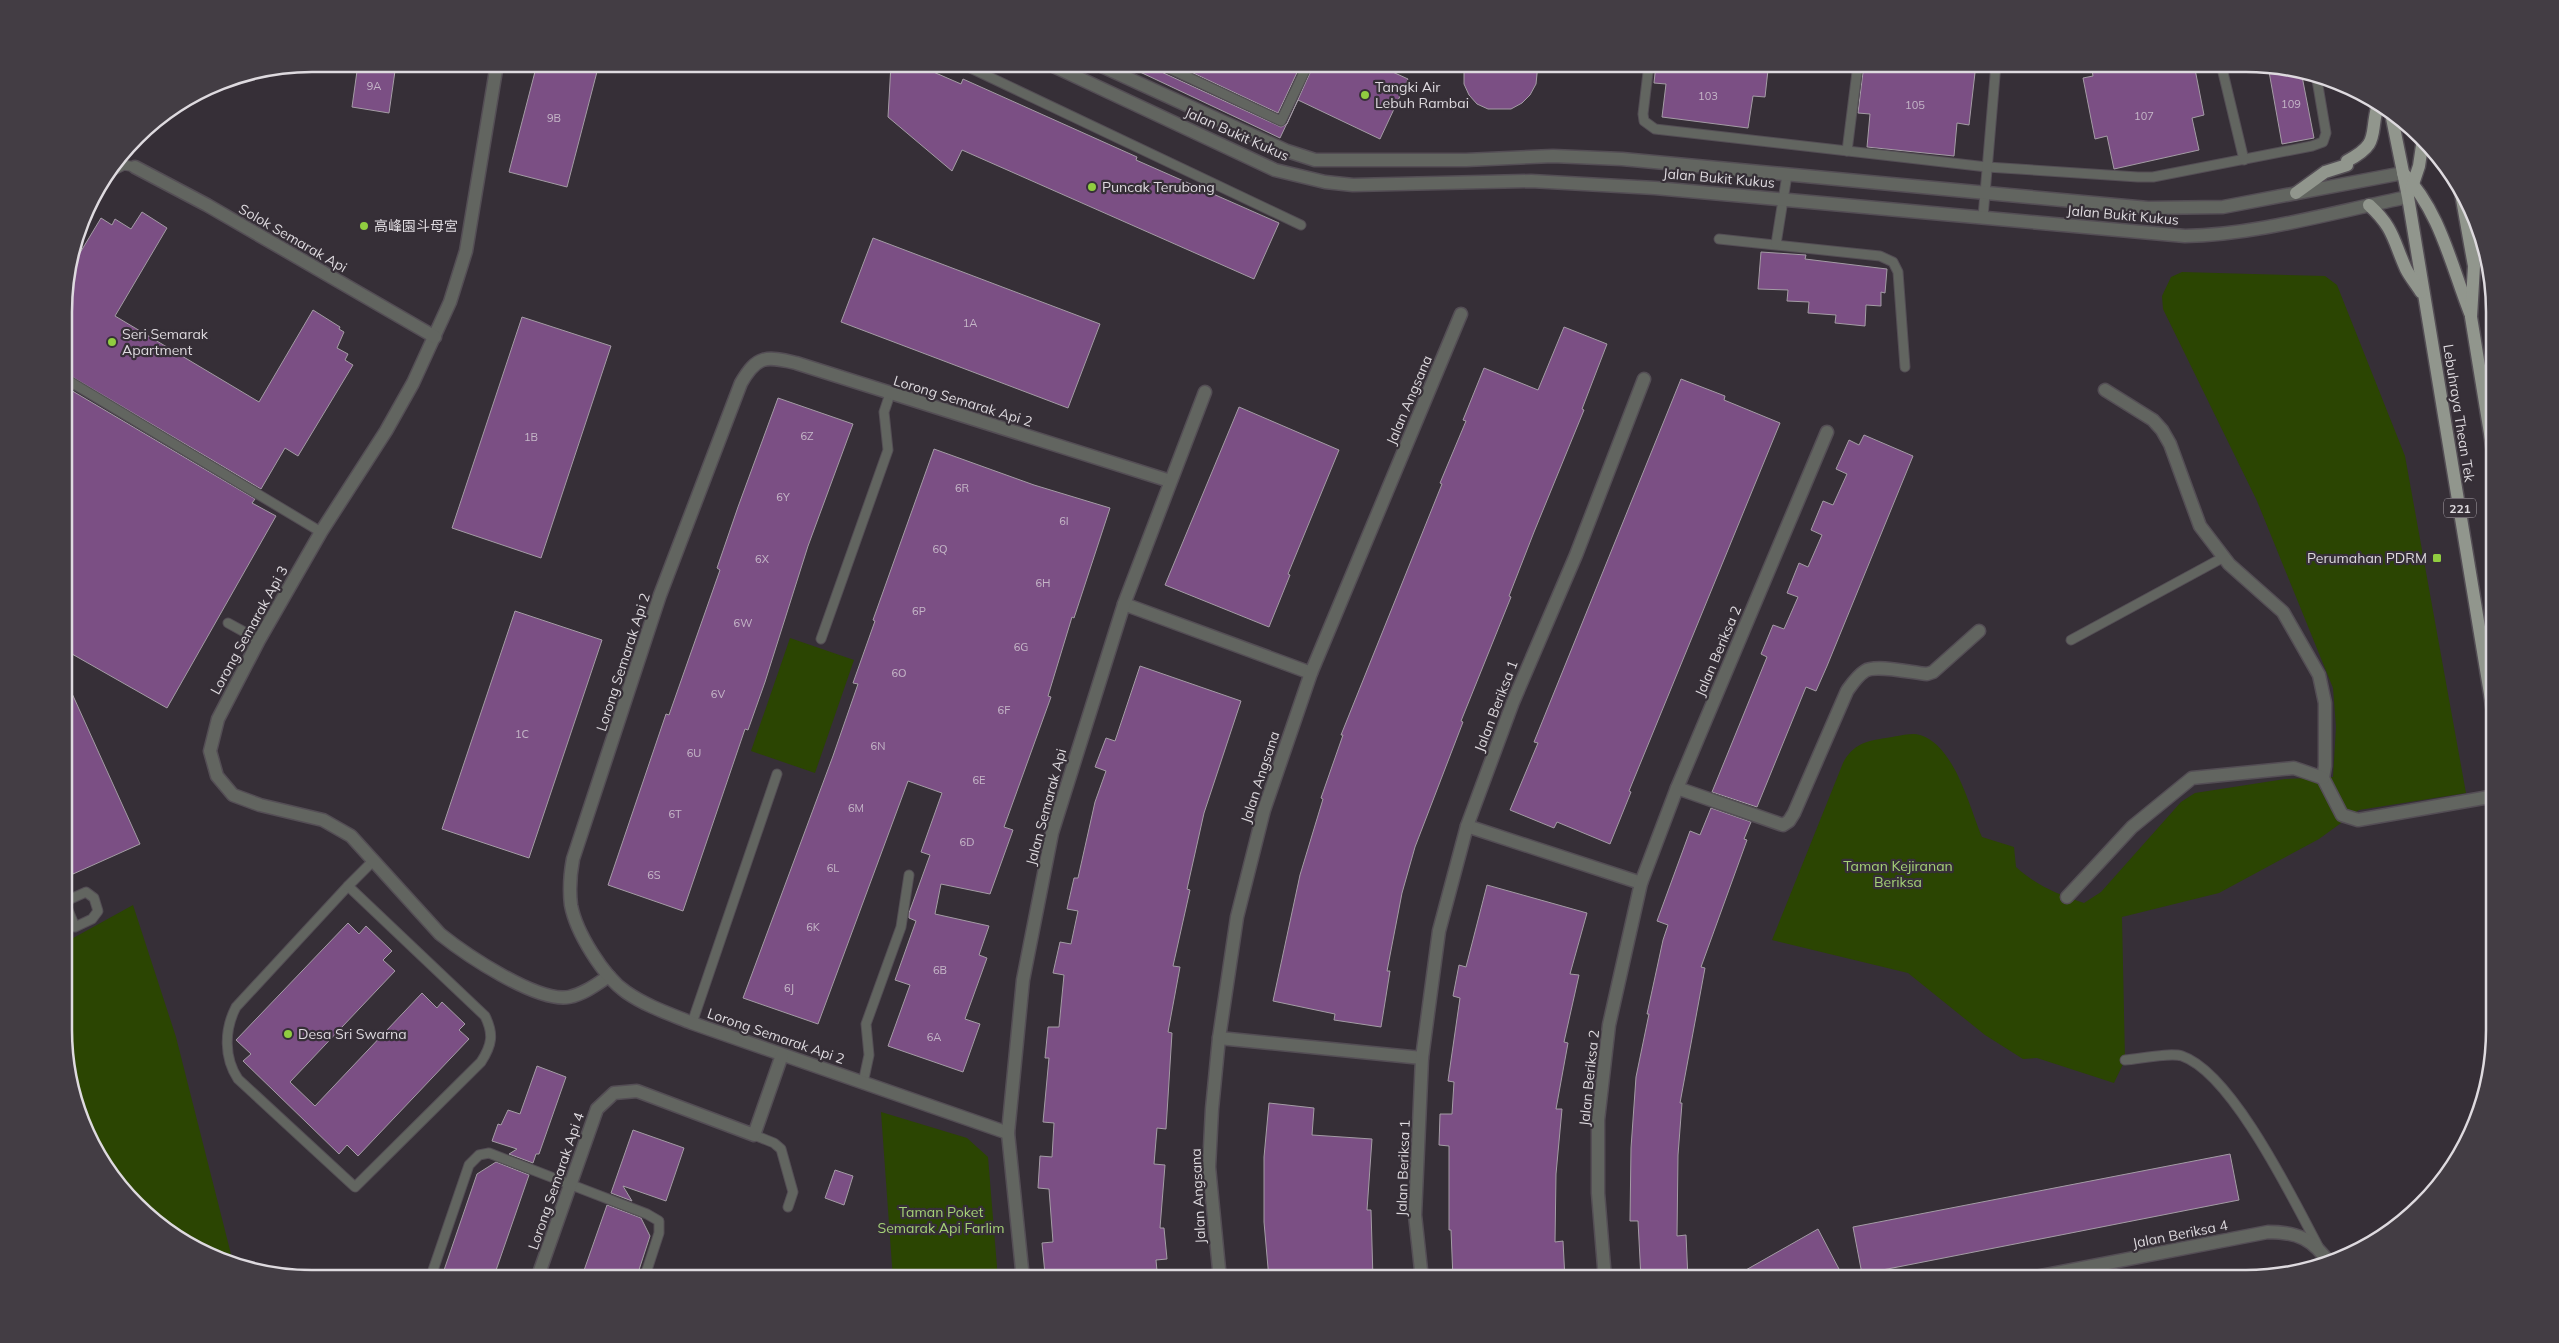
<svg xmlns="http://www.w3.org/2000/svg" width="2559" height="1343" font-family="Mulish,'Noto Sans SC',sans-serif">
<rect width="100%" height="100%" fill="#362f37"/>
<g fill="#2b4502">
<path d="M2182 272 2325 276 2337 285 2405 456 2466 793 2359 810 2319 839 2219 893 2122 917 2125 1060 2114 1083 2037 1058 2023 1059 1985 1035 1908 973 1772 940 1843 763C1853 744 1866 741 1886 738 1896 737 1911 732 1920 735 1955 746 1969 806 1982 837L2014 847 2016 867C2037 886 2057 894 2084 903L2101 892 2181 802 2195 793 2285 779 2333 777 2336 727 2333 688 2257 501 2163 309 2162 296 2171 277Z"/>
<path d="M790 638 854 660 815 773 751 751Z"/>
<path d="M133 905 176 1037 234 1266 202 1254 149 1218 115 1182 83 1126 66 1064V942Z"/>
<path d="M881 1112 967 1138 988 1157 998 1279H893Z"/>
</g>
<g fill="#7b4f84" stroke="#a49ca5">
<path d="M358 64H396L389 113 352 107Z"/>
<path d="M537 64H599L567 187 509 172Z"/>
<path d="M891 64H915L961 84 963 79 1137 157 1136 160 1279 223 1254 279 962 150 952 171 888 117Z"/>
<path d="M1123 64H1154L1157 70 1281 127 1287 124 1314 64H1375L1408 79 1380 139 1298 100 1280 138Z"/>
<path d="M1174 64H1301L1278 113Z"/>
<path d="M1464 64H1538L1536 84 1530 95 1522 103 1511 109H1488L1477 104 1469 95 1464 84Z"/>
<path d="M1656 64H1742V67L1768 70 1765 97 1753 96 1748 128 1662 117 1666 84 1654 83Z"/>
<path d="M1864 64H1976L1969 125 1957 123 1954 156 1867 147 1870 114 1858 113Z"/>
<path d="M2091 64H2194L2204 115 2192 118 2199 150 2114 169 2107 136 2095 139 2083 78 2093 76Z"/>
<path d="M2268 66 2301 71 2314 138 2282 144Z"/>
<path d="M142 212 167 228 115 316 259 402 313 310 340 327 339 329 344 332 337 348 348 354 345 360 353 365 298 456 285 448 261 489 64 372V296L72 266 101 218 112 225 115 219 131 229Z"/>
<path d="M873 238 1100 324 1068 408 841 322Z"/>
<path d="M1761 252 1806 255 1805 259 1887 269 1885 293 1881 292V306L1866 305 1865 326 1835 323 1836 315 1808 313 1809 302 1787 301 1788 290 1758 289Z"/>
<path d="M522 317 611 346 541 558 452 528Z"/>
<path d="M1564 327 1607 344 1582 409 1584 410 1534 532 1509 596 1511 597 1461 721 1463 722 1415 847 1402 893 1387 971H1390L1381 1027 1334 1020 1335 1014 1273 1001 1300 875 1323 799 1321 798 1343 735H1341L1442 484 1440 483 1466 421 1463 420 1484 368 1538 390Z"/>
<path d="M1681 379 1725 396 1724 400 1780 423 1629 791 1631 792 1610 844 1557 822 1554 828 1510 810 1538 743 1534 742Z"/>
<path d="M64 386 255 499 252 503 276 516 167 708 65 650Z"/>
<path d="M778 398 853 424 808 546 765 682 748 730 745 729 683 911 608 885 666 714 669 715 720 570 717 568 738 507Z"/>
<path d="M1239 407 1339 450 1288 574 1290 575 1269 627 1165 585Z"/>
<path d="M1864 435 1913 456 1827 666 1816 691 1806 687 1757 807 1712 792 1767 657 1761 654 1773 625 1784 629 1798 597 1787 593 1799 563 1808 567 1822 535 1811 530 1823 501 1833 505 1847 474 1836 469 1849 440 1859 445Z"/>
<path d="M934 449 1034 485 1110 508 1074 618 1072 617 1048 696 1051 697 1004 827 1013 830 990 894 941 884 935 914 989 926 979 955 987 958 965 1019 980 1024 963 1072 888 1046 910 985 895 980 916 921 909 918V913L930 855 921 852 942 793 908 781 818 1024 743 998 833 756 858 684 853 683 875 621 873 620Z"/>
<path d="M515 611 602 640 529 858 442 829Z"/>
<path d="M1140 666 1241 701 1204 813 1187 889 1190 890 1173 966 1180 967 1168 1032 1172 1033 1166 1129 1157 1128 1154 1164 1165 1165 1160 1228H1164L1167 1259 1156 1260 1157 1271 1103 1275V1279H1057V1273L1045 1274 1042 1243 1053 1242 1049 1189 1038 1188 1040 1156 1052 1157 1054 1123 1043 1122 1049 1058H1045L1048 1027H1059L1064 975 1053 973 1060 942 1071 944 1078 911 1067 909 1074 878H1078L1095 802 1106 771 1095 767 1106 738 1115 741Z"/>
<path d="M65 678 140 844 73 874 65 857Z"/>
<path d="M1711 808 1751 822 1744 839 1747 840 1701 967 1705 968 1680 1103H1682L1678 1155 1677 1236 1686 1235 1688 1279H1641L1638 1221H1630L1631 1148 1636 1077 1649 1014H1647L1663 940 1668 925 1657 921 1690 831 1700 835Z"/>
<path d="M1487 885 1587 913 1570 974 1579 975 1564 1042 1568 1043 1556 1109H1562L1556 1174 1555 1242 1563 1241 1565 1279H1453L1451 1230H1449V1146L1439 1145 1440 1114H1452L1454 1082 1448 1081 1460 998 1453 996 1459 965 1466 967Z"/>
<path d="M348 923 359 934 366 926 392 951 383 960 395 971 290 1082 315 1106 422 993 437 1008 442 1002 465 1024 459 1030 469 1039 358 1156 347 1145 339 1154 243 1061 251 1054 236 1040Z"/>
<path d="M537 1066 566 1077 539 1154H536L533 1163 509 1154 517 1149 492 1141 498 1124 501 1125 508 1110 520 1114Z"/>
<path d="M1269 1103 1314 1108 1312 1135 1372 1139 1367 1210H1371L1373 1279H1269L1264 1222V1157Z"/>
<path d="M633 1130 684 1148 666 1201 623 1186 632 1201 611 1193Z"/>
<path d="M2230 1154 2239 1200 1862 1274 1853 1227Z"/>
<path d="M496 1162 529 1175 493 1279H441L477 1174Z"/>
<path d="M835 1170 853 1176 844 1205 825 1198Z"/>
<path d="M607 1205 641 1218 650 1236 636 1279H581Z"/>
<path d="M1818 1229 1840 1271 1826 1279H1730Z"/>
</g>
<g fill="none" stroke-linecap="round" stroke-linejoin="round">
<defs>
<g id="lane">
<path d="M962 64 1301 225"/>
<path d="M1160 64 1281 121 1308 64"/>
<path d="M1649 64 1643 114 1644 121 1655 129 1987 167 2138 177H2153L2312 146 2323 142 2326 133 2316 74"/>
<path d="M2221 64 2244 160"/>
<path d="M1847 151 1858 64"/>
<path d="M114 170 124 165 135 167"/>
<path d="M1983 217 1996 64"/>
<path d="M1719 239 1880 256 1893 262 1898 272 1905 367"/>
<path d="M1776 244 1787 175"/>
<path d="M64 378 321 532"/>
<path d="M228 623 259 640"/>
<path d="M821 639 888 450 884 412 890 394"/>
<path d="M2071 640 2224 557"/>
<path d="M348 886 485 1016C494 1034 492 1045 481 1062L355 1187 238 1079C224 1058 224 1030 236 1007Z"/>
<path d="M348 886 373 861"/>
<path d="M66 901 86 892 94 898 98 911 92 919 75 927 66 905"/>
<path d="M692 1023 777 774"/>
<path d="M2125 1060C2139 1059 2170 1052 2182 1056 2232 1073 2293 1199 2318 1246"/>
<path d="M863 1083 869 1055 866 1024 901 927 909 875"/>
<path d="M754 1135 774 1143 781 1149 793 1192 788 1207"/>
<path d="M430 1279 469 1165 479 1155 489 1153 647 1214 659 1221V1233L644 1279"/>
</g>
<g id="street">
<path d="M497 64 466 251 450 302 413 383 386 431 321 532 259 640 218 719 210 751 217 776 233 795 260 805 323 820 351 836 440 934C465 954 537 1003 569 997 584 994 597 984 609 976"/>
<path d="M1049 64 1275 170 1325 182 1353 185 1531 181 1655 188 2185 236C2257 235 2337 211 2408 197"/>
<path d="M1097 64 1287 151 1315 160H1466L1553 156 1622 159 2148 208 2223 207 2403 173"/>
<path d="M135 167 207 205 435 337"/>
<path d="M2105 390 2153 420 2162 430 2170 444 2200 526 2229 564 2283 612 2319 675 2325 703V766L2323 778 2342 815 2358 820 2495 796"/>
<path d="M1124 604 1311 673"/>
<path d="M1677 788 1783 825 1789 821 1794 813 1847 691C1852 684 1857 676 1865 671 1876 664 1913 673 1927 674L1933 672 1979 631"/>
<path d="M1467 826 1641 883"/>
<path d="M2067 897 2132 827 2192 778 2294 768 2323 778"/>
<path d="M1219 1038 1422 1058"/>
<path d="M1008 1133 692 1023C670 1014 646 1006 626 992 603 976 576 932 571 905 569 889 570 875 573 859L660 595 741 383C757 355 766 356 796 363L1170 481"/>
<path d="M537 1279 597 1109 614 1093 637 1091 754 1135 782 1055"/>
<path d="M1023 1279 1008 1133 1023 980 1052 833 1124 604 1205 392"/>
<path d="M1220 1279 1209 1167 1212 1109 1219 1038 1237 917 1264 810 1311 673 1461 314"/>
<path d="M1422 1279 1415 1215 1422 1058 1439 931 1467 826 1513 702 1576 555 1644 379"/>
<path d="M1605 1279 1598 1193V1120L1609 1025 1641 883 1677 788 1827 432"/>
<path d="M2025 1279 2268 1232C2298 1232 2313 1239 2330 1264"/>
</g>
<g id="primary">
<path d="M2391 113 2408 197 2494 718"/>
<path d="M2403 173C2440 211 2451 265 2470 313"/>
<path d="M2460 188 2474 266 2471 317 2494 458"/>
<path d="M2411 190 2419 166 2423 139"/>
<path d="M2296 193 2325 172 2347 165V161C2381 143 2369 135 2378 104"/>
<path d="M2369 205C2394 228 2393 240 2406 269 2410 277 2416 284 2421 292"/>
</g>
</defs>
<use href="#lane" stroke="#544e55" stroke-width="11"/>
<use href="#street" stroke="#544e55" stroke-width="15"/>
<use href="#primary" stroke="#544e55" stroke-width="15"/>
<use href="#lane" stroke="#626560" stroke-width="9"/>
<use href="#street" stroke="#626560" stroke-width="12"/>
<use href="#primary" stroke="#91968d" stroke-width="12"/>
</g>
<g fill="#90cd40" stroke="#362f37" stroke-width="2">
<circle cx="1365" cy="95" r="5"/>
<circle cx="1092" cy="187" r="5"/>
<circle cx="364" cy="226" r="5"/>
<circle cx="112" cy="342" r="5"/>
<rect x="2432" y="553" width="10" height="10" rx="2.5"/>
<circle cx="288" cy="1034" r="5"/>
</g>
<g text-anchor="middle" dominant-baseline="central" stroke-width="4.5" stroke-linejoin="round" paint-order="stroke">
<g font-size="11" fill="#c5b7c8">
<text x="374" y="86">9A</text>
<text x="1708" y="96">103</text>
<text x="2291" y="104">109</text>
<text x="1915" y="105">105</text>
<text x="2144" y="116">107</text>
<text x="554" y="118">9B</text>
<text x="970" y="323">1A</text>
<text x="807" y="436">6Z</text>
<text x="531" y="437">1B</text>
<text x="962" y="488">6R</text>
<text x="783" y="497">6Y</text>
<text x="1064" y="521">6I</text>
<text x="940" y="549">6Q</text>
<text x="762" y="559">6X</text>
<text x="1043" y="583">6H</text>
<text x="919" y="611">6P</text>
<text x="743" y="623">6W</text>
<text x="1021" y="647">6G</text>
<text x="899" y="673">6O</text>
<text x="718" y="694">6V</text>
<text x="1004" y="710">6F</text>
<text x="522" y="734">1C</text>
<text x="878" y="746">6N</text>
<text x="694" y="753">6U</text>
<text x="979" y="780">6E</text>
<text x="856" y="808">6M</text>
<text x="675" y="814">6T</text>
<text x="967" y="842">6D</text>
<text x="833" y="868">6L</text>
<text x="654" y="875">6S</text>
<text x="813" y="927">6K</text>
<text x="940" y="970">6B</text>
<text x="789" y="988">6J</text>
<text x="934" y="1037">6A</text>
</g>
<rect fill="#362f37" stroke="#aca7ad" stroke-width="1" x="2444" y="498.5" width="32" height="19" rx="4"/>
<g font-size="12" font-weight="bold" fill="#dedadf">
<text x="2460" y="508">221</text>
</g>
<g font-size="14" fill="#dedadf" stroke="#362f37" text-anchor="start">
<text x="1375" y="87">Tangki Air<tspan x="1375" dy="16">Lebuh Rambai</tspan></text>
<text x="1102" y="187">Puncak Terubong</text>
<text x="374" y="226">高峰園斗母宮</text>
<text x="122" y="334">Seri Semarak<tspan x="122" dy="16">Apartment</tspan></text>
<text x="2427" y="558" text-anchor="end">Perumahan PDRM</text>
<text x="298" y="1034">Desa Sri Swarna</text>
</g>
<g font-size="14" fill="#dedadf" stroke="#362f37">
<text transform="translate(1237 134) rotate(24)">Jalan Bukit Kukus</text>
<text transform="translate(1719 178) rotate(5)">Jalan Bukit Kukus</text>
<text transform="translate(2123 215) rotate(5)">Jalan Bukit Kukus</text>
<text transform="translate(293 238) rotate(30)">Solok Semarak Api</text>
<text transform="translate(1409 400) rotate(-67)">Jalan Angsana</text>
<text transform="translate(963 401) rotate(17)">Lorong Semarak Api 2</text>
<text transform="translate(2459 413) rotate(81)">Lebuhraya Thean Tek</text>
<text transform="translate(249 630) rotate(-61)">Lorong Semarak Api 3</text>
<text transform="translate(1718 651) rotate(-67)">Jalan Beriksa 2</text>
<text transform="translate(623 662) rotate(-72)">Lorong Semarak Api 2</text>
<text transform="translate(1496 706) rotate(-69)">Jalan Beriksa 1</text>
<text transform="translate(1260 777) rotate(-72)">Jalan Angsana</text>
<text transform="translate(1046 807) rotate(-75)">Jalan Semarak Api</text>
<text transform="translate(776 1036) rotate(19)">Lorong Semarak Api 2</text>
<text transform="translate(1589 1078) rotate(-84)">Jalan Beriksa 2</text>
<text transform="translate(1403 1168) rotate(-88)">Jalan Beriksa 1</text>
<text transform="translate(556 1181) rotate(-71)">Lorong Semarak Api 4</text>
<text transform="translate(1198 1196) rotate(-93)">Jalan Angsana</text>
<text transform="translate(2180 1234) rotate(-11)">Jalan Beriksa 4</text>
</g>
<g font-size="14" fill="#a5d177" stroke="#362f37">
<text x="1898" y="866">Taman Kejiranan<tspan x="1898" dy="16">Beriksa</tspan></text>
<text x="941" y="1212">Taman Poket<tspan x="941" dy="16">Semarak Api Farlim</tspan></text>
</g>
</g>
<path d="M0 0H2559V1343H0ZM312 72H2246A240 240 0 0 1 2486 312V1030A240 240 0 0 1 2246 1270H312A240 240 0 0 1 72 1030V312A240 240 0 0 1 312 72Z" fill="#433d44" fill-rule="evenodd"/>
<path fill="none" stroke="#dedadf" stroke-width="2.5" d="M312 72H2246A240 240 0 0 1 2486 312V1030A240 240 0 0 1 2246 1270H312A240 240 0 0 1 72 1030V312A240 240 0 0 1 312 72Z"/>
</svg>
